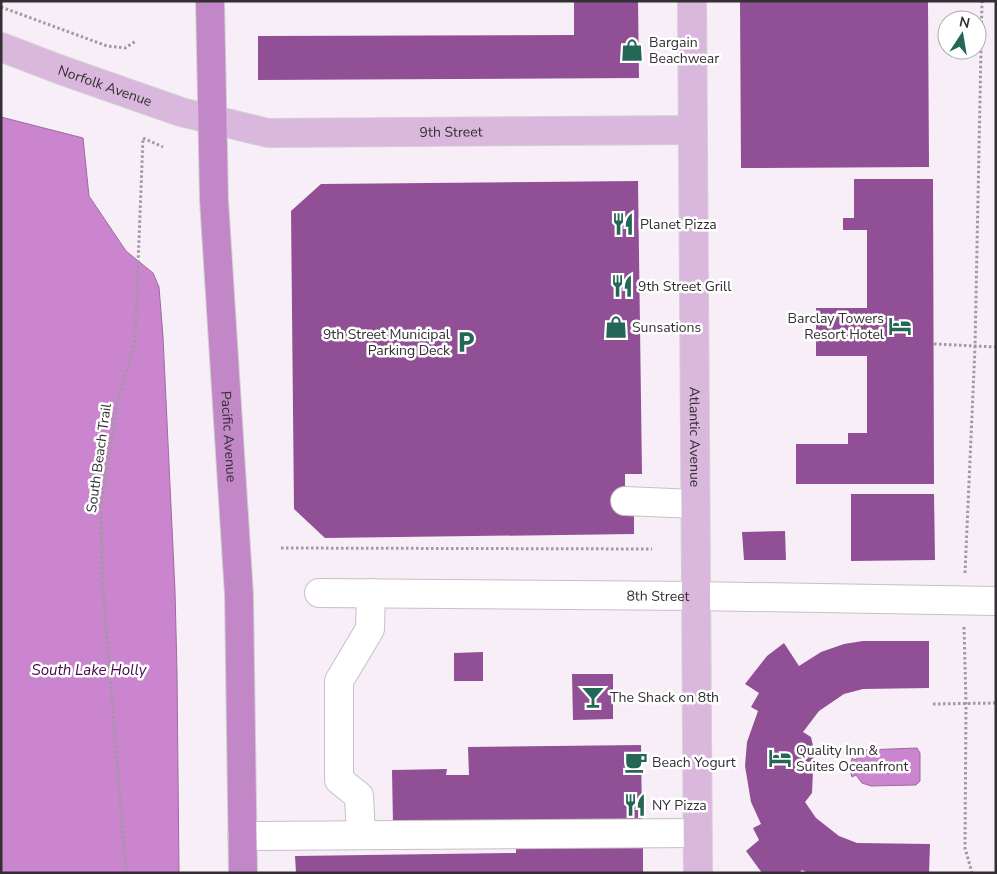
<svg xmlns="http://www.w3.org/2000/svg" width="997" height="874" font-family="'Nunito Sans',sans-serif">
<rect width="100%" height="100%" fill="#f8eef8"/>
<g fill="#ca85ce" stroke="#9d6ba0">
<path d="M1 117 83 138 89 196 126 251 153 273 159 287 163 337 175 591 177 672 179 873H1Z"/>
<path d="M917 748 920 753V781L916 785 871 786 862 783 856 775 852 777 850 770 852 758 855 760 864 750Z"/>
</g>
<g fill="#914f95">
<path d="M574 1H638L639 78 258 80V36L574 35Z"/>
<path d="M740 1H928L929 167 741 168Z"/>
<path d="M854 179H933L934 484H796V444H848V433H867V356H816V308H867V230H843V218H854Z"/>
<path d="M638 181 642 474H625V511H634V534L325 538 294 509 291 211 321 184Z"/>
<path d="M851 494H934L935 560 851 561Z"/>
<path d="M785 531 786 560H744L742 532Z"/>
<path d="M863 641H929V688L863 689 844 694 819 711 803 732 811 737 814 750 812 793 805 802 816 818 839 836 857 843 930 844 929 873H808L802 870 799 873H762L746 851 759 840 753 828 761 824 751 802 745 766 747 742 758 711 751 707 759 693 745 684 767 656 784 643 799 666 821 652 844 644Z"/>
<path d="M483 652V681H454V653Z"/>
<path d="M572 674H613V719L573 720Z"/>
<path d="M641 745 642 823 393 825 392 770 447 769 446 775H469L468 747Z"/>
<path d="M643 844V873H296L295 856 516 853V846Z"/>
</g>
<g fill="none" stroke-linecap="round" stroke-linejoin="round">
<defs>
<g id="minor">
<path d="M625 501 695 504"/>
<path id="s1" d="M319 593 695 596 996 601"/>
<path d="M361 835 359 796 339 780V681L370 629 371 593"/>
<path d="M242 836 697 833"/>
</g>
<g id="major">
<path id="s2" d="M692 1 698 873"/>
<path id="s3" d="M1 47 61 70 181 112 268 133 693 130"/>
</g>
<g id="highway">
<path id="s4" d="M210 1 214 200 239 595 243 873"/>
</g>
</defs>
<use href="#minor" stroke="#c8bfc8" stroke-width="30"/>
<use href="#major" stroke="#d2d1d2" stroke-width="30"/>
<use href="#highway" stroke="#d2d1d2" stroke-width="30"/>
<g stroke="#a199a1" stroke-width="3" stroke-dasharray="2.5 2.5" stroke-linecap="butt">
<path d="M1 7 107 46 125 48 136 41"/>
<path d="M934 344 996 347"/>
<path d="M281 548 652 549"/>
<path d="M965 573 975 347 982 1"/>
<path d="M964 627 966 703 965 848 972 873"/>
<path d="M933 704 996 703"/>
<path d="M126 873 102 576 101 506 117 404 135 341 143 138 163 147"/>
</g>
<use href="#minor" stroke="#fff" stroke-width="28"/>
<use href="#major" stroke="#dab7dd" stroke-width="28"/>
<use href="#highway" stroke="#c287c6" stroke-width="28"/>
</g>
<defs>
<symbol id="shop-bare" viewBox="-9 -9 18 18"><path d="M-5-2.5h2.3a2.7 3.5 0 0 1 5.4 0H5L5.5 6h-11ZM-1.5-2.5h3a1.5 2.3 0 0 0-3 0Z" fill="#246757" stroke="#fff" stroke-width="2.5" paint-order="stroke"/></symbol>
<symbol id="restaurant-bare" viewBox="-9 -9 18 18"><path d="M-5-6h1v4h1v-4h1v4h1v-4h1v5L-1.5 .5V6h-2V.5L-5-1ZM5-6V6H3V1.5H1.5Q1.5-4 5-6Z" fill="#246757" stroke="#fff" stroke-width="2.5" paint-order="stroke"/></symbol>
<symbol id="hotel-bare" viewBox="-9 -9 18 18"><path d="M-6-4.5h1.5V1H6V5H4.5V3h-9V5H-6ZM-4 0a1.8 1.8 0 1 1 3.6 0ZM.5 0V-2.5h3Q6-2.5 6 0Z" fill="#246757" stroke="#fff" stroke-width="2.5" paint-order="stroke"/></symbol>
<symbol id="parking-bare" viewBox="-9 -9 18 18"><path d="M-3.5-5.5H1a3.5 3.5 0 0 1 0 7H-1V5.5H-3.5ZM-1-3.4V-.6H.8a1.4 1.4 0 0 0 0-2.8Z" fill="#246757" stroke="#fff" stroke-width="2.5" paint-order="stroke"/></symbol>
<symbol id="bar-bare" viewBox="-9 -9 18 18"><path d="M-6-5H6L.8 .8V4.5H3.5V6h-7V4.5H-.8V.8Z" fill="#246757" stroke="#fff" stroke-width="2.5" paint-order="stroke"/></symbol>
<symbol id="cafe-bare" viewBox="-9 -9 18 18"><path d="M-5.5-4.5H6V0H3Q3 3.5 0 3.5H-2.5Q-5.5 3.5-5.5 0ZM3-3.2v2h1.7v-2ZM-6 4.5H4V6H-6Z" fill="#246757" stroke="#fff" stroke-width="2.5" paint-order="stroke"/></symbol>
</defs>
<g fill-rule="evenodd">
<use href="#shop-bare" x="616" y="34" width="32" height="32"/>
<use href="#restaurant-bare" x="607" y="208" width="32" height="32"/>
<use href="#restaurant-bare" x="606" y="270" width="32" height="32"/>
<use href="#hotel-bare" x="884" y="310" width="32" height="32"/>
<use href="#shop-bare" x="600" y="311" width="32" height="32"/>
<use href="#parking-bare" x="450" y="326" width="32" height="32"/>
<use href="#bar-bare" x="577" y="681" width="32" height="32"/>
<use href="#hotel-bare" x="764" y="742" width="32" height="32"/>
<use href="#cafe-bare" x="620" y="746" width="32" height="32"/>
<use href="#restaurant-bare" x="619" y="789" width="32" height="32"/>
</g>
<g text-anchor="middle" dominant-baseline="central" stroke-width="5" stroke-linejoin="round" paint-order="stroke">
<g font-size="14" fill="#332f33" stroke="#fff" text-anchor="start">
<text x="649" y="42">Bargain<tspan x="649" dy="16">Beachwear</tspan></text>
<text x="640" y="224">Planet Pizza</text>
<text x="638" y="286">9th Street Grill</text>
<text x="884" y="318" text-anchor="end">Barclay Towers<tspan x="884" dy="16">Resort Hotel</tspan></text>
<text x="632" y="327">Sunsations</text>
<text x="450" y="334" text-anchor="end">9th Street Municipal<tspan x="450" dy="16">Parking Deck</tspan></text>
<text x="610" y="697">The Shack on 8th</text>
<text x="796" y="750">Quality Inn &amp;<tspan x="796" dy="16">Suites Oceanfront</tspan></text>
<text x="652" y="762">Beach Yogurt</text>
<text x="652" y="805">NY Pizza</text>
</g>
<g font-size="14" fill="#332f33" stroke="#fff">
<text stroke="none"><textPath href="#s3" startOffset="111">Norfolk Avenue</textPath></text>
<text stroke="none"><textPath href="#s3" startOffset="464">9th Street</textPath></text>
<text stroke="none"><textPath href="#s4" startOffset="436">Pacific Avenue</textPath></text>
<text stroke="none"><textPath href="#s2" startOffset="436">Atlantic Avenue</textPath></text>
<text transform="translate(99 458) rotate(-82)">South Beach Trail</text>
<text stroke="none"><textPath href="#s1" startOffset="339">8th Street</textPath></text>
</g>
<g font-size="15" font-style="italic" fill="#48064d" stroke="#fff">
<text x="89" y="670">South Lake Holly</text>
</g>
</g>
<rect width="997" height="874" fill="none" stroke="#332f33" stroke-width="5"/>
<g transform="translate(962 35) rotate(12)"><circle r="24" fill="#ffffff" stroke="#adacad"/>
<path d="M0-4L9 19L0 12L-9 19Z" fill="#246757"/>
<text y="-8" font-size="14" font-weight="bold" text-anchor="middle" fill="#332f33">N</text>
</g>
</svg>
